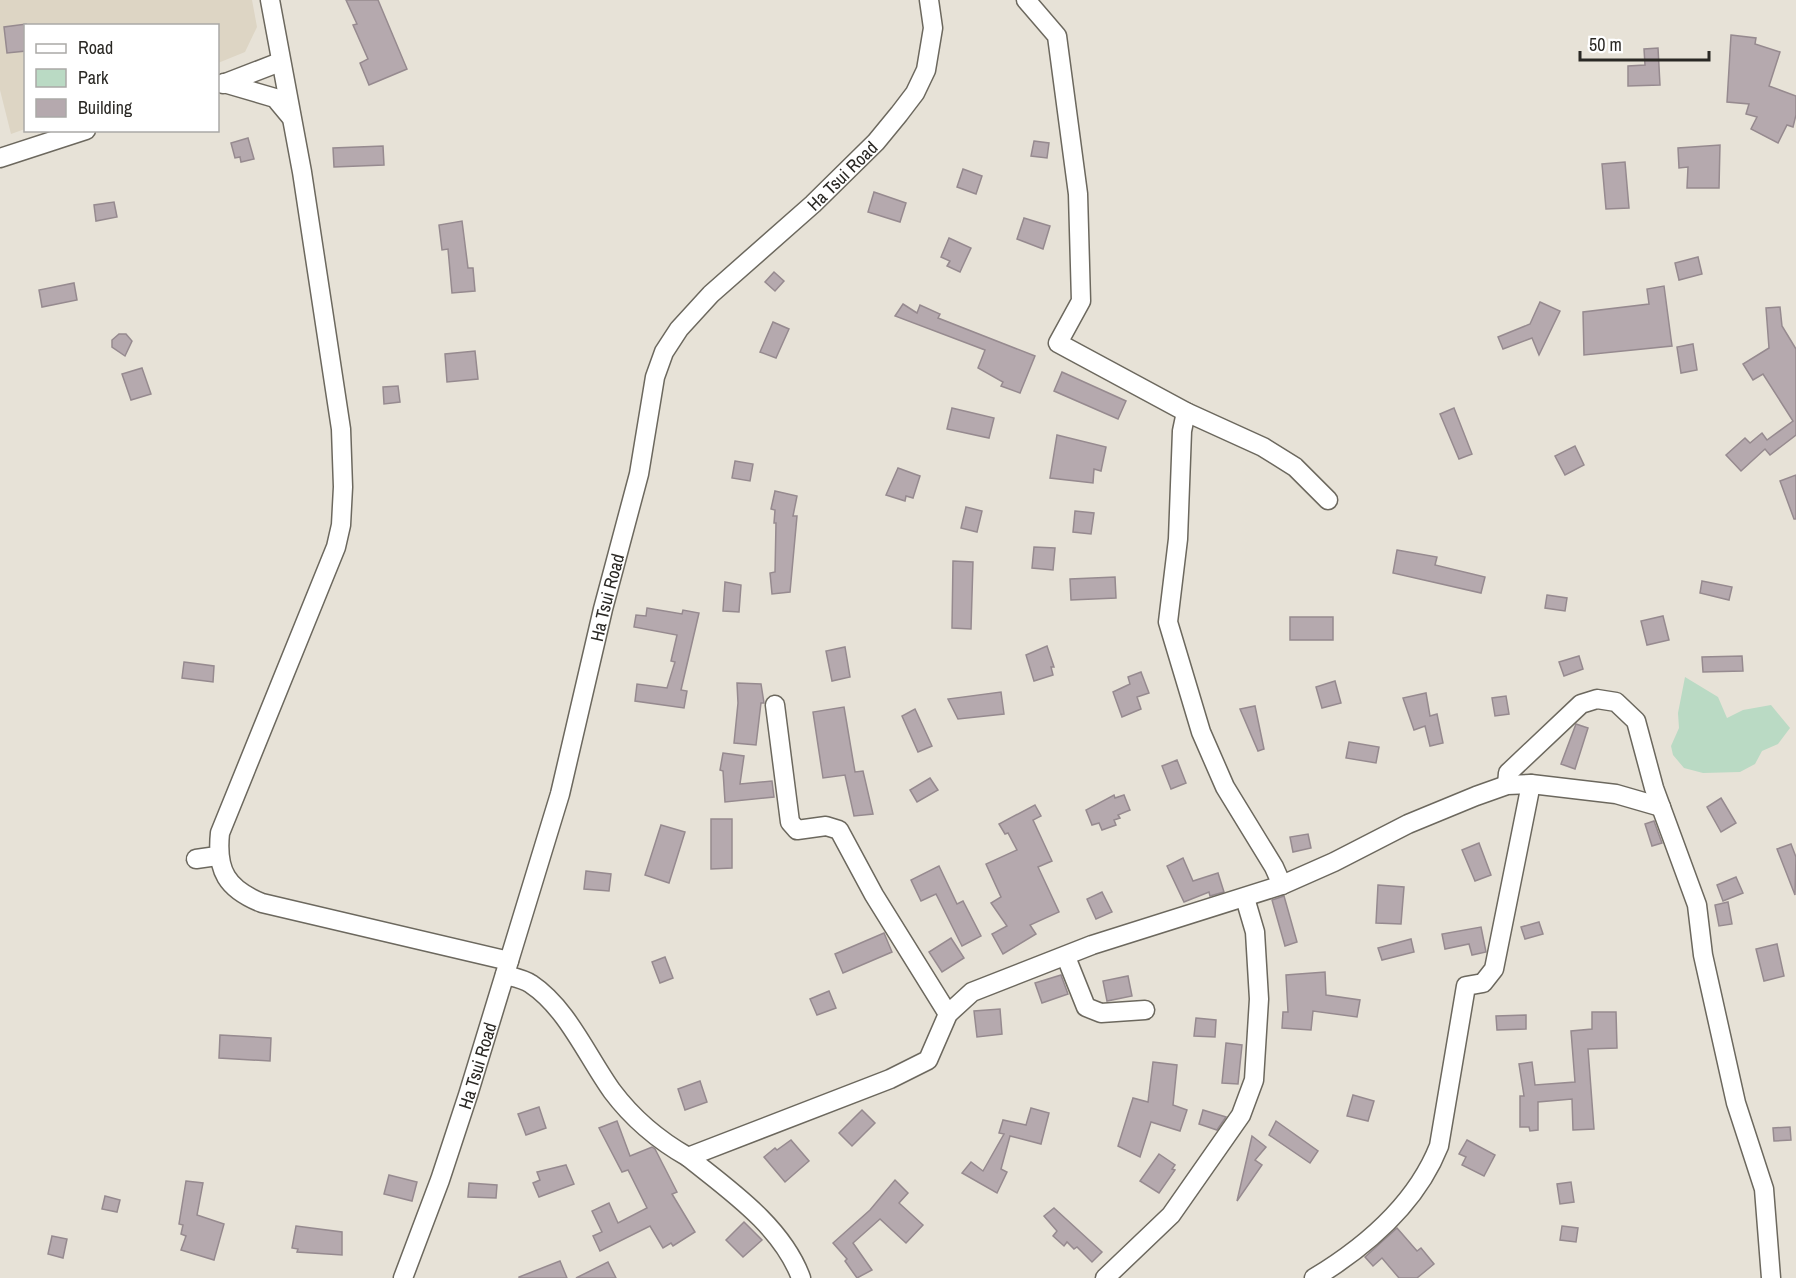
<svg xmlns="http://www.w3.org/2000/svg" width="1796" height="1278" font-family="'Archivo Narrow',sans-serif">
<rect width="100%" height="100%" fill="#e7e2d7"/>
<path fill="#ddd5c4" d="M0 0H252L257 27 245 52 218 63V26H26L25 129 11 134 0 90Z"/>
<path fill="#badac4" d="M1685 677 1718 697 1727 718 1743 710 1771 705 1790 728 1778 744 1762 751 1755 764 1740 772 1703 773 1684 768 1673 755 1671 746 1679 728 1678 713Z"/>
<g fill="#b5a9ae" stroke="#968a8f" stroke-width="1.5">
<path d="M346 0H378L407 69 369 85 360 63 368 59 353 25 357 24Z"/>
<path d="M26 24V51L7 53 4 27Z"/>
<path d="M1731 35 1756 38 1755 44 1780 52 1769 86 1796 96V115L1793 127 1787 125 1778 143 1751 129 1757 117 1746 114 1749 104 1727 102Z"/>
<path d="M1658 48 1660 85 1628 86V66L1645 65 1644 49Z"/>
<path d="M248 138 254 159 241 162 240 157 235 158 231 143Z"/>
<path d="M1034 141 1049 143 1047 158 1031 156Z"/>
<path d="M1720 145 1719 188H1687L1688 167 1679 168 1678 148Z"/>
<path d="M383 146 384 165 334 167 333 148Z"/>
<path d="M1625 162 1629 208 1606 209 1602 164Z"/>
<path d="M963 169 982 176 976 194 957 187Z"/>
<path d="M874 192 906 203 900 222 868 212Z"/>
<path d="M114 202 117 217 96 221 94 205Z"/>
<path d="M1024 218 1050 226 1043 249 1017 239Z"/>
<path d="M462 221 468 268H473L475 291 452 293 448 249 442 250 439 225Z"/>
<path d="M949 238 971 248 960 272 947 266 950 261 941 257Z"/>
<path d="M1698 257 1702 274 1679 280 1675 263Z"/>
<path d="M774 272 784 281 775 291 765 282Z"/>
<path d="M74 283 77 300 42 307 39 290Z"/>
<path d="M1664 286 1672 346 1584 355 1583 312 1649 304 1647 289Z"/>
<path d="M1540 302 1560 311 1539 355 1532 338 1503 349 1498 337 1530 324Z"/>
<path d="M903 304 917 313 920 305 940 314 938 318 1035 356 1020 393 1001 386 1003 382 978 368 985 350 895 316Z"/>
<path d="M1780 307 1782 326 1796 349V435L1770 455 1765 449 1741 471 1726 455 1745 438 1750 443 1762 433 1767 440 1793 421 1763 374 1753 380 1743 364 1769 348 1766 308Z"/>
<path d="M773 322 789 329 776 358 760 352Z"/>
<path d="M119 334H126L132 341 125 356 112 347V340Z"/>
<path d="M1693 344 1697 370 1681 373 1677 347Z"/>
<path d="M475 351 478 379 447 382 445 354Z"/>
<path d="M142 368 151 394 131 400 122 374Z"/>
<path d="M1062 372 1126 401 1118 419 1054 391Z"/>
<path d="M398 386 400 402 384 404 383 387Z"/>
<path d="M952 408 994 418 989 438 947 429Z"/>
<path d="M1454 408 1472 454 1459 459 1440 414Z"/>
<path d="M1057 435 1106 447 1101 471 1094 469 1093 483 1050 478Z"/>
<path d="M1575 446 1584 465 1565 475 1555 456Z"/>
<path d="M735 461 753 464 750 481 732 478Z"/>
<path d="M898 468 920 476 913 498 906 496 905 501 886 495Z"/>
<path d="M1796 475V519H1794L1780 481Z"/>
<path d="M775 491 797 496 793 516H797L790 592 772 594 770 573 775 572 776 523H774L775 510 771 509Z"/>
<path d="M966 507 982 511 977 532 961 528Z"/>
<path d="M1075 511 1094 513 1091 534 1073 532Z"/>
<path d="M1034 547 1055 548 1053 570 1032 568Z"/>
<path d="M1397 550 1437 557 1435 565 1485 577 1481 593 1393 573Z"/>
<path d="M953 561 973 562 971 629 952 628Z"/>
<path d="M1115 577 1116 598 1071 600 1070 579Z"/>
<path d="M1702 581 1732 587 1729 600 1700 593Z"/>
<path d="M725 582 741 585 739 612 723 611Z"/>
<path d="M1547 595 1567 598 1565 611 1545 608Z"/>
<path d="M647 608 682 614 683 610 699 613 681 690 687 691 684 708 635 701 637 684 667 688 675 662 671 661 677 635 634 627 636 615 646 616Z"/>
<path d="M1663 616 1669 640 1647 645 1641 621Z"/>
<rect x="1290" y="617" width="43" height="23"/>
<path d="M1047 646 1054 667H1051L1053 675 1034 681 1026 655Z"/>
<path d="M845 647 850 677 832 681 826 651Z"/>
<path d="M1579 656 1583 669 1564 676 1559 662Z"/>
<path d="M1742 656 1743 671 1703 672 1702 657Z"/>
<path d="M184 662 214 666 213 682 182 678Z"/>
<path d="M1141 672 1149 693 1137 697 1141 709 1122 717 1113 692 1130 684 1128 677Z"/>
<path d="M1335 681 1341 703 1322 708 1316 687Z"/>
<path d="M737 683 761 684 764 703H761L756 745 734 743 738 703Z"/>
<path d="M1001 692 1004 714 958 719 948 699Z"/>
<path d="M1426 693 1430 716 1437 714 1443 743 1430 746 1425 726 1414 730 1403 698Z"/>
<path d="M1506 696 1509 714 1495 716 1492 698Z"/>
<path d="M1255 706 1264 749 1258 751 1240 709Z"/>
<path d="M844 707 855 772 863 771 873 814 854 816 845 775 823 778 813 712Z"/>
<path d="M915 709 932 746 918 752 902 716Z"/>
<path d="M1576 724 1588 728 1575 769 1561 764Z"/>
<path d="M1349 742 1379 747 1376 763 1346 758Z"/>
<path d="M723 753 744 756 740 784 772 781 774 797 725 802 723 771 720 770Z"/>
<path d="M1177 760 1186 783 1171 789 1162 766Z"/>
<path d="M930 778 938 790 917 802 910 790Z"/>
<path d="M1114 795 1115 798 1124 795 1130 810 1118 815 1120 818 1114 820 1116 825 1102 830 1099 823 1092 825 1086 810Z"/>
<path d="M1721 798 1736 823 1721 832 1707 807Z"/>
<path d="M1035 805 1041 816 1033 820 1052 861 1038 867 1059 912 1030 925 1036 934 1003 954 992 934 1007 926 991 903 1001 897 986 864 1017 850 1008 833 1005 834 999 824Z"/>
<path d="M711 819H732V868L711 869Z"/>
<path d="M1654 821 1662 843 1652 846 1645 824Z"/>
<path d="M661 825 685 832 669 883 645 875Z"/>
<path d="M1308 834 1311 848 1293 852 1290 837Z"/>
<path d="M1479 843 1491 875 1475 881 1462 850Z"/>
<path d="M1791 844 1796 857 1795 895 1777 849Z"/>
<path d="M1183 858 1193 881 1218 873 1224 892 1210 896 1209 892 1184 902 1167 866Z"/>
<path d="M939 866 957 904 963 901 981 936 962 946 936 894 921 901 911 880Z"/>
<path d="M586 871 611 874 609 891 584 889Z"/>
<path d="M1736 877 1743 893 1723 901 1717 885Z"/>
<path d="M1378 885 1404 887 1401 924 1376 923Z"/>
<path d="M1102 892 1112 912 1096 919 1087 899Z"/>
<path d="M1284 896 1297 942 1285 946 1272 900Z"/>
<path d="M1728 902 1732 924 1719 926 1715 905Z"/>
<path d="M1539 922 1543 934 1525 939 1521 927Z"/>
<path d="M1481 927 1486 952 1472 955 1469 944 1445 949 1442 934Z"/>
<path d="M884 933 892 952 843 973 835 954Z"/>
<path d="M951 938 964 958 942 972 929 952Z"/>
<path d="M1411 939 1414 952 1382 960 1378 948Z"/>
<path d="M1777 944 1784 976 1764 981 1756 949Z"/>
<path d="M665 957 673 978 660 983 652 962Z"/>
<path d="M1325 972 1326 995 1360 1000 1357 1017 1313 1011 1311 1030 1282 1028 1283 1012H1288L1286 975Z"/>
<path d="M1061 975 1068 994 1042 1003 1035 983Z"/>
<path d="M1128 976 1132 996 1107 1001 1103 981Z"/>
<path d="M829 991 836 1008 817 1015 810 999Z"/>
<path d="M1000 1009 1002 1034 977 1037 974 1011Z"/>
<path d="M1592 1012H1616L1617 1048 1588 1049 1594 1129 1573 1130 1572 1099 1538 1102V1130L1530 1131 1529 1127H1520V1096H1524L1519 1064 1532 1062 1535 1085 1575 1082 1571 1031 1592 1029Z"/>
<path d="M1526 1015V1029L1497 1030 1496 1016Z"/>
<path d="M1196 1018 1216 1020 1215 1037 1194 1036Z"/>
<path d="M220 1035 271 1038 270 1061 219 1058Z"/>
<path d="M1226 1043 1242 1045 1238 1084 1222 1083Z"/>
<path d="M1153 1062 1177 1065 1173 1105 1187 1110 1180 1131 1151 1122 1140 1157 1118 1146 1133 1098 1148 1102Z"/>
<path d="M700 1081 707 1102 685 1110 678 1089Z"/>
<path d="M1353 1095 1374 1101 1368 1121 1347 1116Z"/>
<path d="M539 1107 546 1128 526 1135 518 1114Z"/>
<path d="M1031 1108 1049 1113 1041 1144 1010 1136 1001 1169 1007 1172 997 1193 962 1173 971 1162 983 1171 1004 1134 999 1133 1003 1120 1026 1125Z"/>
<path d="M862 1110 875 1123 852 1146 839 1133Z"/>
<path d="M1203 1110 1226 1117 1217 1130 1199 1124Z"/>
<path d="M617 1121 630 1156 652 1147 655 1149 677 1192 672 1194 695 1232 673 1246 671 1243 663 1248 650 1226 600 1251 593 1236 602 1232 592 1211 609 1203 618 1223 647 1208 628 1170 622 1172 599 1128Z"/>
<path d="M1276 1121 1318 1151 1310 1163 1269 1135Z"/>
<path d="M1790 1127 1791 1140 1774 1141 1773 1128Z"/>
<path d="M1252 1136 1266 1147 1255 1160 1262 1165 1237 1201Z"/>
<path d="M791 1140 809 1161 785 1182 764 1157 775 1148 777 1150Z"/>
<path d="M1467 1140 1495 1155 1484 1176 1462 1165 1466 1157 1459 1154Z"/>
<path d="M1159 1154 1175 1165 1172 1169 1175 1170 1159 1193 1140 1181Z"/>
<path d="M566 1165 574 1184 539 1197 533 1183 540 1180 537 1172Z"/>
<path d="M389 1175 417 1182 412 1201 384 1194Z"/>
<path d="M895 1180 908 1193 899 1203 923 1225 906 1243 880 1219 853 1243 872 1270 857 1278 845 1261 847 1259 833 1243 870 1210Z"/>
<path d="M186 1181 203 1183 197 1215 224 1224 214 1260 181 1250 186 1236 181 1234 183 1225 179 1224Z"/>
<path d="M1571 1182 1574 1202 1560 1204 1557 1184Z"/>
<path d="M469 1183 497 1185 496 1198 468 1197Z"/>
<path d="M105 1196 120 1200 117 1212 102 1209Z"/>
<path d="M1054 1208 1102 1252 1092 1262 1077 1247 1074 1249 1067 1242 1064 1246 1053 1236 1057 1231 1044 1216Z"/>
<path d="M744 1222 762 1240 743 1257 726 1240Z"/>
<path d="M296 1226 342 1232V1255L297 1252 298 1249 292 1248Z"/>
<path d="M1562 1226 1578 1228 1576 1242 1560 1240Z"/>
<path d="M1397 1228 1417 1251 1421 1248 1434 1264 1417 1278H1399L1382 1258 1373 1266 1365 1257Z"/>
<path d="M52 1236 67 1239 63 1258 48 1254Z"/>
<path d="M560 1261 567 1278H519V1277Z"/>
<path d="M608 1262 616 1278H576Z"/>
</g>
<g fill="none" stroke-linecap="round" stroke-linejoin="round">
<defs>
<g id="minor">
<path d="M270 0 302 172 341 429 343 487 341 525 336 547 220 833C216 871 227 889 262 903L509 961"/>
<path d="M1026 0 1057 36 1078 194 1081 301 1058 343 1186 412 1263 447 1295 467 1328 500"/>
<path d="M224 83 275 98 290 116"/>
<path d="M223 84 280 62"/>
<path d="M0 158 86 130"/>
<path d="M1186 412 1182 431 1178 539 1168 622 1201 732 1225 787 1274 867 1282 885"/>
<path d="M775 705 790 822 797 830 826 826 839 830 874 895 948 1014"/>
<path d="M1507 785 1508 773 1581 704 1597 699 1616 702 1636 721 1654 788 1697 905 1703 955 1736 1103 1764 1189 1771 1278"/>
<path d="M196 859 217 856"/>
<path d="M1066 957 1086 1007 1101 1013 1145 1010"/>
<path d="M505 975C513 977 524 979 531 984 567 1008 587 1056 612 1091 633 1119 658 1140 688 1157L890 1079 928 1060 948 1014 972 992 1092 945 1282 885 1334 862 1408 824 1476 796 1507 785 1531 784 1616 794 1661 807"/>
<path d="M688 1157C729 1190 782 1226 801 1278"/>
<path id="s1" d="M403 1278 440 1180 468 1095 560 794 603 609 639 474 655 377 664 352 679 329 711 294 813 204 876 142 899 114 915 93 926 70 933 28 929 0"/>
<path d="M1105 1278 1171 1215 1241 1115 1254 1080 1259 999 1255 932 1245 898"/>
<path d="M1314 1278C1367 1246 1416 1204 1439 1146L1466 986 1483 983 1494 969 1531 784"/>
</g>
</defs>
<use href="#minor" stroke="#6c685e" stroke-width="21"/>
<use href="#minor" stroke="#fff" stroke-width="18"/>
</g>
<g text-anchor="middle" dominant-baseline="central" stroke-width="4.5" stroke-linejoin="round" paint-order="stroke">
<g font-size="18" fill="#2a2824" stroke="#fff">
<text stroke="none"><textPath href="#s1" startOffset="1215">Ha Tsui Road</textPath></text>
<text stroke="none"><textPath href="#s1" startOffset="711">Ha Tsui Road</textPath></text>
<text stroke="none"><textPath href="#s1" startOffset="225">Ha Tsui Road</textPath></text>
</g>
</g>
<rect x="24" y="24" width="195" height="108" fill="#ffffff" stroke="#aaa9a7" stroke-width="1.5"/>
<rect x="36" y="44" width="30" height="9" fill="#ffffff" stroke="#aaa9a7" stroke-width="1.5"/>
<text x="78" y="54" font-size="18" fill="#2a2824">Road</text>
<rect x="36" y="69" width="30" height="18" fill="#badac4" stroke="#aaa9a7" stroke-width="1.5"/>
<text x="78" y="84" font-size="18" fill="#2a2824">Park</text>
<rect x="36" y="99" width="30" height="18" fill="#b5a9ae" stroke="#aaa9a7" stroke-width="1.5"/>
<text x="78" y="114" font-size="18" fill="#2a2824">Building</text>
<path d="M1580 51v9h129v-9" fill="none" stroke="#2a2824" stroke-width="3"/>
<text x="1589" y="51" font-size="18" fill="#2a2824" stroke="#ffffff" stroke-width="4.5" paint-order="stroke">50 m</text>
</svg>
